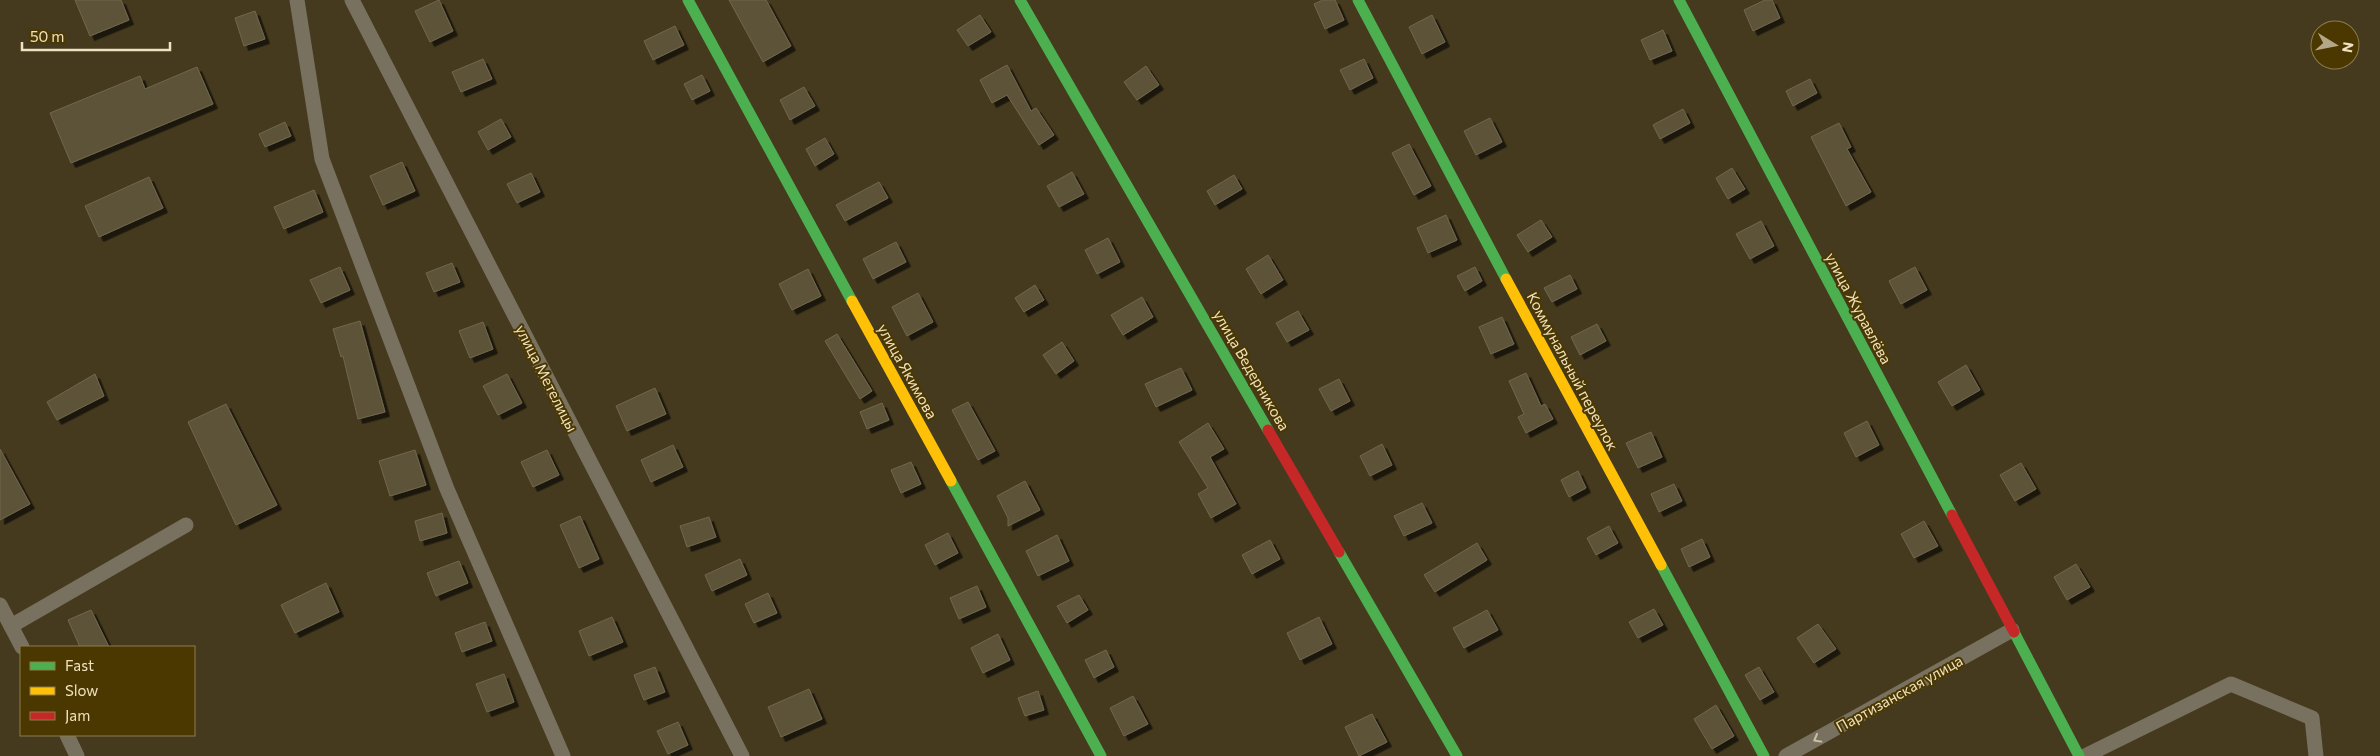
<svg xmlns="http://www.w3.org/2000/svg" width="2380" height="756" font-family="Commissioner,sans-serif">
<defs>
<filter id="shadow"><feDropShadow dx="4.5" dy="4.5" stdDeviation="0" flood-color="#0009"/></filter>
</defs>
<rect width="100%" height="100%" fill="#453a1e"/>
<g fill="#5d5337" stroke="#71674e" filter="url(#shadow)">
<path d="M75 0H121L129 20 90 36Z"/>
<path d="M439 0 453 31 430 42 415 11Z"/>
<path d="M729 0H766L791 46 763 62Z"/>
<path d="M1323 0H1335L1344 20 1325 29 1314 4Z"/>
<path d="M1765 0H1772L1780 18 1753 31 1744 10Z"/>
<path d="M255 11 265 39 244 46 235 18Z"/>
<path d="M980 15 991 32 968 46 957 30Z"/>
<path d="M1432 15 1445 42 1422 54 1409 27Z"/>
<path d="M675 26 684 45 653 60 644 41Z"/>
<path d="M1663 30 1672 51 1650 60 1641 40Z"/>
<path d="M483 59 492 79 461 92 452 72Z"/>
<path d="M1364 59 1373 78 1350 90 1340 70Z"/>
<path d="M1007 65 1031 111 1036 108 1054 135 1039 145 1007 95 992 103 980 80Z"/>
<path d="M1146 66 1159 85 1137 100 1124 82Z"/>
<path d="M197 67 213 104 71 163 50 113 140 76 145 89Z"/>
<path d="M702 75 710 91 692 100 684 84Z"/>
<path d="M1810 79 1817 93 1793 106 1786 91Z"/>
<path d="M804 87 815 106 790 120 780 100Z"/>
<path d="M1683 109 1690 123 1660 139 1653 125Z"/>
<path d="M1490 118 1502 142 1476 155 1464 131Z"/>
<path d="M501 119 511 137 488 150 478 132Z"/>
<path d="M285 122 291 136 265 147 259 134Z"/>
<path d="M1839 123 1851 147 1847 149 1871 192 1846 206 1811 137Z"/>
<path d="M825 138 834 154 815 166 806 149Z"/>
<path d="M1409 144 1431 186 1414 195 1392 153Z"/>
<path d="M402 162 415 191 383 205 370 176Z"/>
<path d="M1732 168 1745 189 1728 199 1716 178Z"/>
<path d="M1072 172 1084 194 1059 207 1047 186Z"/>
<path d="M531 173 540 192 517 203 507 184Z"/>
<path d="M1234 175 1242 189 1215 205 1207 191Z"/>
<path d="M149 177 163 208 99 237 85 206Z"/>
<path d="M879 182 888 198 845 221 836 205Z"/>
<path d="M314 190 323 212 284 229 274 207Z"/>
<path d="M1446 215 1457 240 1428 253 1417 228Z"/>
<path d="M1541 220 1552 237 1528 252 1517 235Z"/>
<path d="M1761 221 1774 246 1750 259 1736 234Z"/>
<path d="M1108 238 1120 262 1097 274 1085 250Z"/>
<path d="M896 242 906 262 873 279 863 259Z"/>
<path d="M1268 255 1283 280 1261 294 1246 269Z"/>
<path d="M452 263 460 282 434 292 426 273Z"/>
<path d="M340 267 350 290 321 303 310 280Z"/>
<path d="M1475 267 1482 281 1465 291 1457 276Z"/>
<path d="M1915 267 1927 290 1901 304 1889 281Z"/>
<path d="M808 269 821 296 792 310 779 284Z"/>
<path d="M1570 275 1577 289 1552 302 1544 288Z"/>
<path d="M1035 285 1044 300 1024 312 1015 298Z"/>
<path d="M918 293 933 322 907 336 892 307Z"/>
<path d="M1142 297 1153 317 1123 335 1111 315Z"/>
<path d="M1298 311 1309 330 1287 342 1276 323Z"/>
<path d="M1502 317 1514 344 1491 354 1479 327Z"/>
<path d="M360 321 385 412 358 419 343 356 341 357 333 329Z"/>
<path d="M483 322 493 349 470 358 459 331Z"/>
<path d="M1597 324 1606 341 1580 355 1571 337Z"/>
<path d="M837 334 872 391 860 399 825 341Z"/>
<path d="M1062 342 1074 361 1056 374 1043 355Z"/>
<path d="M1966 365 1980 390 1952 406 1938 382Z"/>
<path d="M1181 368 1192 390 1156 407 1145 384Z"/>
<path d="M1526 373 1541 406 1545 404 1553 419 1526 433 1518 417 1524 414 1509 381Z"/>
<path d="M95 374 104 396 57 420 47 402Z"/>
<path d="M507 374 522 403 498 415 483 386Z"/>
<path d="M1339 379 1350 401 1331 411 1319 389Z"/>
<path d="M655 388 666 414 627 431 616 406Z"/>
<path d="M968 402 995 451 978 460 952 410Z"/>
<path d="M882 403 889 420 867 429 860 412Z"/>
<path d="M226 404 277 505 236 525 188 422Z"/>
<path d="M1867 421 1879 445 1856 457 1844 433Z"/>
<path d="M1208 423 1224 449 1210 457 1236 504 1211 518 1198 494 1208 488 1179 442Z"/>
<path d="M1651 432 1662 457 1638 468 1626 443Z"/>
<path d="M1382 444 1392 465 1370 476 1360 456Z"/>
<path d="M673 445 683 467 651 482 641 460Z"/>
<path d="M0 449 30 504 0 520Z"/>
<path d="M415 450 426 485 390 496 379 461Z"/>
<path d="M547 450 559 475 533 487 521 462Z"/>
<path d="M911 462 921 484 901 493 891 470Z"/>
<path d="M2021 463 2036 489 2015 501 2000 475Z"/>
<path d="M1578 471 1586 488 1569 497 1561 480Z"/>
<path d="M1025 481 1040 510 1008 526V518L997 496Z"/>
<path d="M1674 484 1682 501 1659 512 1651 494Z"/>
<path d="M1422 503 1432 523 1404 536 1394 516Z"/>
<path d="M442 513 447 533 420 541 415 521Z"/>
<path d="M580 516 599 559 579 568 560 525Z"/>
<path d="M709 517 716 537 687 547 680 526Z"/>
<path d="M1924 521 1938 546 1914 558 1901 534Z"/>
<path d="M1609 526 1618 543 1596 555 1587 538Z"/>
<path d="M948 533 958 553 935 565 925 545Z"/>
<path d="M1057 535 1069 561 1038 576 1026 551Z"/>
<path d="M1702 539 1710 557 1689 567 1681 549Z"/>
<path d="M1270 540 1280 559 1252 574 1242 555Z"/>
<path d="M1477 543 1487 560 1435 592 1424 575Z"/>
<path d="M740 559 747 575 712 591 705 575Z"/>
<path d="M459 561 468 583 436 596 427 573Z"/>
<path d="M2076 564 2090 587 2067 600 2054 577Z"/>
<path d="M326 583 339 612 295 633 281 605Z"/>
<path d="M977 586 986 607 959 619 950 598Z"/>
<path d="M768 593 777 613 754 623 745 604Z"/>
<path d="M1079 595 1088 610 1067 623 1057 606Z"/>
<path d="M1654 609 1663 625 1638 638 1629 622Z"/>
<path d="M91 610 109 647H80L68 620Z"/>
<path d="M1487 610 1498 630 1464 648 1453 628Z"/>
<path d="M612 617 623 642 589 656 579 631Z"/>
<path d="M1319 617 1332 644 1300 660 1287 633Z"/>
<path d="M485 622 492 641 462 652 455 633Z"/>
<path d="M1818 624 1836 649 1814 663 1797 638Z"/>
<path d="M998 634 1010 660 983 673 971 648Z"/>
<path d="M1106 650 1114 667 1094 678 1085 660Z"/>
<path d="M655 667 665 692 644 700 634 675Z"/>
<path d="M1759 667 1774 692 1760 700 1745 675Z"/>
<path d="M504 674 514 702 487 712 476 684Z"/>
<path d="M809 689 822 719 781 737 768 707Z"/>
<path d="M1038 691 1044 710 1025 716 1018 698Z"/>
<path d="M1133 696 1148 724 1124 736 1110 708Z"/>
<path d="M1716 705 1734 736 1712 749 1694 719Z"/>
<path d="M1372 714 1387 742 1359 756 1345 727Z"/>
<path d="M678 722 688 745 668 754 657 731Z"/>
</g>
<g fill="none" stroke-linecap="round" stroke-linejoin="round">
<g stroke="#79715f" stroke-width="15">
<path d="M297 0 322 159 447 489 563 756"/>
<path d="M352 0 742 756"/>
<path d="M0 605 22 647"/>
<path d="M11 626 186 525"/>
<path d="M67 735 77 756"/>
<path d="M1786 756 2012 630"/>
<path d="M2085 756 2231 684 2312 718 2316 756"/>
</g>
<g stroke="#4caf50" stroke-width="11">
<path d="M688 0 852 301"/>
<path d="M1020 0 1268 430"/>
<path d="M1358 0 1506 279"/>
<path d="M1679 0 1952 515"/>
<path d="M951 481 1101 756"/>
<path d="M1339 552 1457 756"/>
<path d="M1661 565 1764 756"/>
<path d="M2014 632 2079 756"/>
</g>
<g stroke="#ffc107" stroke-width="11">
<path d="M1506 279 1661 565"/>
<path d="M852 301 951 481"/>
</g>
<g stroke="#c62828" stroke-width="11">
<path d="M1268 430 1339 552"/>
<path d="M1952 515 2014 632"/>
</g>
</g>
<defs><path id="oneway-chevron" d="M-2-3.5L2.5 0L-2 3.5" fill="none" stroke-width="1.6" stroke-linecap="round" stroke-linejoin="round" transform="scale(1.25)"/></defs>
<use stroke="#ccc0a4" href="#oneway-chevron" transform="translate(1817 739) rotate(151)"/>
<g text-anchor="middle" dominant-baseline="central" stroke-width="4" stroke-linejoin="round" paint-order="stroke">
<g font-size="15" fill="#f0e2c1" stroke="#4b3800">
<text transform="translate(1859 308) rotate(62)">улица Журавлёва</text>
<text transform="translate(1252 370) rotate(60)">улица Ведерникова</text>
<text transform="translate(908 371) rotate(61)">улица Якимова</text>
<text transform="translate(1573 371) rotate(62)">Коммунальный переулок</text>
<text transform="translate(547 378) rotate(63)">улица Метелицы</text>
<text transform="translate(1899 693) rotate(-29)">Партизанская улица</text>
</g>
</g>
<rect x="20" y="646" width="175" height="90" fill="#4b3800" stroke="#8d7c4d"/>
<rect x="30" y="662" width="25" height="8" fill="#4caf50" stroke="#8d7c4d"/>
<text x="65" y="671" font-size="15" fill="#f0e2c1">Fast</text>
<rect x="30" y="687" width="25" height="8" fill="#ffc107" stroke="#8d7c4d"/>
<text x="65" y="696" font-size="15" fill="#f0e2c1">Slow</text>
<rect x="30" y="712" width="25" height="8" fill="#c62828" stroke="#8d7c4d"/>
<text x="65" y="721" font-size="15" fill="#f0e2c1">Jam</text>
<g transform="translate(2335 45) rotate(100)"><circle r="24" fill="#4b3800" stroke="#8d7c4d"/>
<path d="M0-4L9 19L0 12L-9 19Z" fill="#b4a788"/>
<text y="-8" font-size="14" font-weight="bold" text-anchor="middle" fill="#f0e2c1">N</text>
</g>
<path d="M22 42v8h148v-8" fill="none" stroke="#f0e2c1" stroke-width="2.5"/>
<text x="30" y="42" font-size="15" fill="#f0e2c1" stroke="#4b3800" stroke-width="4" paint-order="stroke">50 m</text>
</svg>
